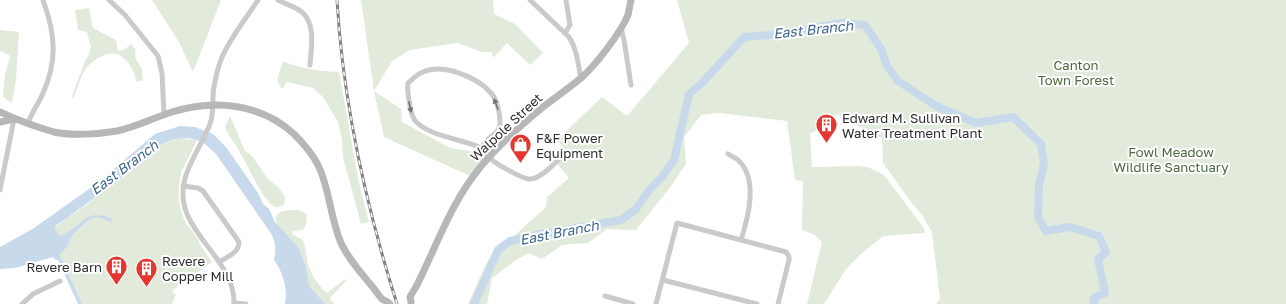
<svg xmlns="http://www.w3.org/2000/svg" width="1286" height="304" font-family="'Golos Text',sans-serif">
<rect width="100%" height="100%" fill="#fff"/>
<g fill="#e2ebdb">
<path d="M152 0H221L193 72 179 42Z"/>
<path d="M361 0H493L494 14 515 24 543 53 530 65 507 43 493 58 492 52H482L457 43 410 50 392 61 374 91 401 109 402 122 450 148 476 152 484 158 470 176 384 137 374 91Z"/>
<path d="M677 0H1286V304H936L940 299 932 232 922 215 911 202 883 163 882 138 854 124 837 114 822 128 810 133 812 167 857 166 868 167 884 175 924 228 925 233 883 236 860 255 846 269 824 304H807L822 242 815 235 802 230 803 181 795 180 787 121 719 113 701 115 684 137 686 164 669 189 636 230 607 229 588 243 562 245 542 259 529 253 516 260 492 278 487 304H468L486 264 497 247 514 236 546 207 547 197 569 178 557 164 568 153 557 140 602 97 627 116 689 43Z"/>
<path d="M89 8 93 28 116 40 118 51 125 49 131 44 136 50C133 58 137 60 140 66 143 70 142 76 143 80L136 82C135 72 128 58 117 54 107 51 93 60 87 67 81 75 77 90 73 99L72 96 85 61 89 54 91 47 87 32 78 30 75 10Z"/>
<path d="M0 30 19 32 16 79 12 103 3 97 5 74 10 57 9 55 0 51Z"/>
<path d="M283 61C300 69 320 71 339 72L359 183 369 222 361 224 343 157 342 139 338 122 323 97 313 88 287 82 282 89 277 80Z"/>
<path d="M230 116 245 151 252 156 268 179 278 187 285 197 284 205C280 207 276 208 272 205 261 196 246 162 238 149 234 141 228 136 225 127Z"/>
<path d="M177 138 197 140 184 167 182 169C177 188 177 207 187 225L189 226 199 241V243L212 262 173 290V293L176 294 172 304H82L64 264 58 255 55 230 56 226 78 211 123 176 160 145Z"/>
<path d="M290 210H299L307 214 306 225 303 230 293 231 292 234 303 240C306 248 306 256 308 264 311 274 319 287 327 293L345 279 346 281 330 298 334 304H316L277 229 276 217 280 212Z"/>
</g>
<g fill="#c7d9eb">
<path d="M180 126 195 127 213 134 226 147 258 193 263 204 269 209 275 222 298 247 306 267 309 286 325 304H285C288 289 283 272 274 260 276 251 276 244 272 235L216 154 204 143 197 140 188 138 174 139 160 145 114 183 66 219 56 225 55 230 59 236 65 234 74 228 87 217C96 214 104 215 112 219L111 222 99 217 92 218 88 220 73 234 67 247 59 255 64 264 82 304H78L58 260H56L53 257 15 268 0 269V247L34 228 96 184 155 134Z"/>
<path d="M205 271 208 276 204 280H199L197 277Z"/>
</g>
<g fill="none" stroke-linecap="round" stroke-linejoin="round">
<path stroke="#c7d9eb" stroke-width="8" d="M474 304 498 250 510 241 536 235 621 220 636 209 650 189 662 177 674 160 689 94 703 82 744 37 772 35 842 23 865 25 881 49 887 66 898 81 936 106 976 123 1013 117 1041 144 1044 163 1039 186 1038 217 1046 231 1070 227 1099 236 1106 252 1098 259 1105 293 1094 298V304"/>
<g stroke="#cacaca" stroke-width="5">
<path d="M109 0 125 15 158 56 162 73 164 115"/>
<path d="M278 0C285 4 297 7 303 13 316 26 311 49 310 65"/>
<path d="M530 0 569 37C577 49 578 64 581 78"/>
<path d="M621 28 624 40 631 85"/>
<path d="M565 33 570 25 566 0"/>
<path d="M28 123C32 112 39 103 43 93 58 60 55 33 43 0"/>
<path d="M482 149C485 135 500 137 500 122 500 113 497 100 491 93 477 77 443 63 423 72 417 74 413 79 408 83 407 91 408 97 410 105 410 109 412 115 414 119 425 136 464 139 481 148 486 151 487 156 491 159 496 164 523 179 529 179 540 180 556 162 563 155"/>
<path d="M728 154C731 156 736 158 738 160 759 179 748 218 741 240"/>
<path d="M183 186 198 188 203 191 239 242C239 253 227 257 219 262"/>
<path d="M0 190 14 119"/>
<path d="M663 280 757 304"/>
<path d="M605 296 633 304"/>
<path d="M234 303 246 304"/>
<path d="M22 304 33 294 60 281"/>
<path d="M234 304C235 268 200 245 187 214 173 179 198 155 210 124 215 111 211 95 215 82 217 71 220 60 225 51 234 33 247 17 258 0"/>
<path d="M656 304 677 223 786 252 789 257V260L778 304"/>
</g>
<g stroke="#b7b7b7" stroke-width="7">
<path d="M0 112C17 120 36 127 54 132 71 136 100 134 117 131 136 127 153 118 172 112 214 99 260 103 294 134 303 143 312 153 318 165 330 189 330 218 341 243 348 258 360 272 371 285 375 289 378 295 382 299 385 301 387 301 390 304"/>
<path d="M0 122 14 119"/>
<path d="M411 302 410 297C412 293 415 289 417 285 438 243 451 202 482 165 500 144 521 125 543 107 556 97 569 88 581 78 596 65 621 32 628 15 629 10 630 5 631 0"/>
</g>
<defs>
<path id="rail" d="M337 0C343 103 366 206 397 304"/>
</defs>
<use href="#rail" stroke="#828282" stroke-width="3"/>
<use href="#rail" stroke="#fff" stroke-width="1.5" stroke-dasharray="4.5" stroke-linecap="butt"/>
</g>
<defs><path id="oneway-solid" d="M-6-.8H1V-3.2L6.5 0L1 3.2V.8H-6Z"/></defs>
<g fill="#747474">
<use href="#oneway-solid" transform="translate(496 104) rotate(-110)"/>
<use href="#oneway-solid" transform="translate(410 107) rotate(77)"/>
</g>
<defs>
<symbol id="building-pin" viewBox="-11 -11 22 30"><path d="M0 17L-7.5 6A9.5 9.5 0 1 1 7.5 6Z" fill="#e4372f" stroke="#fff"/><path d="M-4-6H4V6H1V3H-1V6H-4ZM-2.5-4.3h1.7v1.8h-1.7ZM.8-4.3h1.7v1.8H.8ZM-2.5-1h1.7V.8h-1.7ZM.8-1h1.7V.8H.8Z" fill="#fff"/></symbol>
<symbol id="shop-pin" viewBox="-11 -11 22 30"><path d="M0 17L-7.5 6A9.5 9.5 0 1 1 7.5 6Z" fill="#e4372f" stroke="#fff"/><path d="M-5-2.5h2.3a2.7 3.5 0 0 1 5.4 0H5L5.5 6h-11ZM-1.5-2.5h3a1.5 2.3 0 0 0-3 0Z" fill="#fff"/></symbol>
</defs>
<g fill-rule="evenodd">
<use href="#building-pin" x="814" y="112" width="25" height="34"/>
<use href="#shop-pin" x="508" y="132" width="25" height="34"/>
<use href="#building-pin" x="104" y="254" width="25" height="34"/>
<use href="#building-pin" x="134" y="256" width="25" height="34"/>
</g>
<g text-anchor="middle" dominant-baseline="central" stroke-width="4" stroke-linejoin="round" paint-order="stroke">
<g font-size="13" fill="#4b693b" stroke="#fff">
<text x="1076" y="65">Canton<tspan x="1076" dy="15">Town Forest</tspan></text>
<text x="1171" y="152">Fowl Meadow<tspan x="1171" dy="15">Wildlife Sanctuary</tspan></text>
</g>
<g font-size="13" fill="#2d2d2d" stroke="#fff" text-anchor="start">
<text x="842" y="118">Edward M. Sullivan<tspan x="842" dy="15">Water Treatment Plant</tspan></text>
<text x="536" y="138">F&amp;F Power<tspan x="536" dy="15">Equipment</tspan></text>
<text x="162" y="261">Revere<tspan x="162" dy="15">Copper Mill</tspan></text>
<text x="102" y="267" text-anchor="end">Revere Barn</text>
</g>
<g font-size="13" fill="#2d2d2d" stroke="#fff">
<text transform="translate(506 127) rotate(-43)">Walpole Street</text>
</g>
<g font-size="14" font-style="italic" fill="#3c658f" stroke="#fff">
<text transform="translate(813 29) rotate(-6)">East Branch</text>
<text transform="translate(124 167) rotate(-37)">East Branch</text>
<text transform="translate(559 232) rotate(-11)">East Branch</text>
</g>
</g>
</svg>
